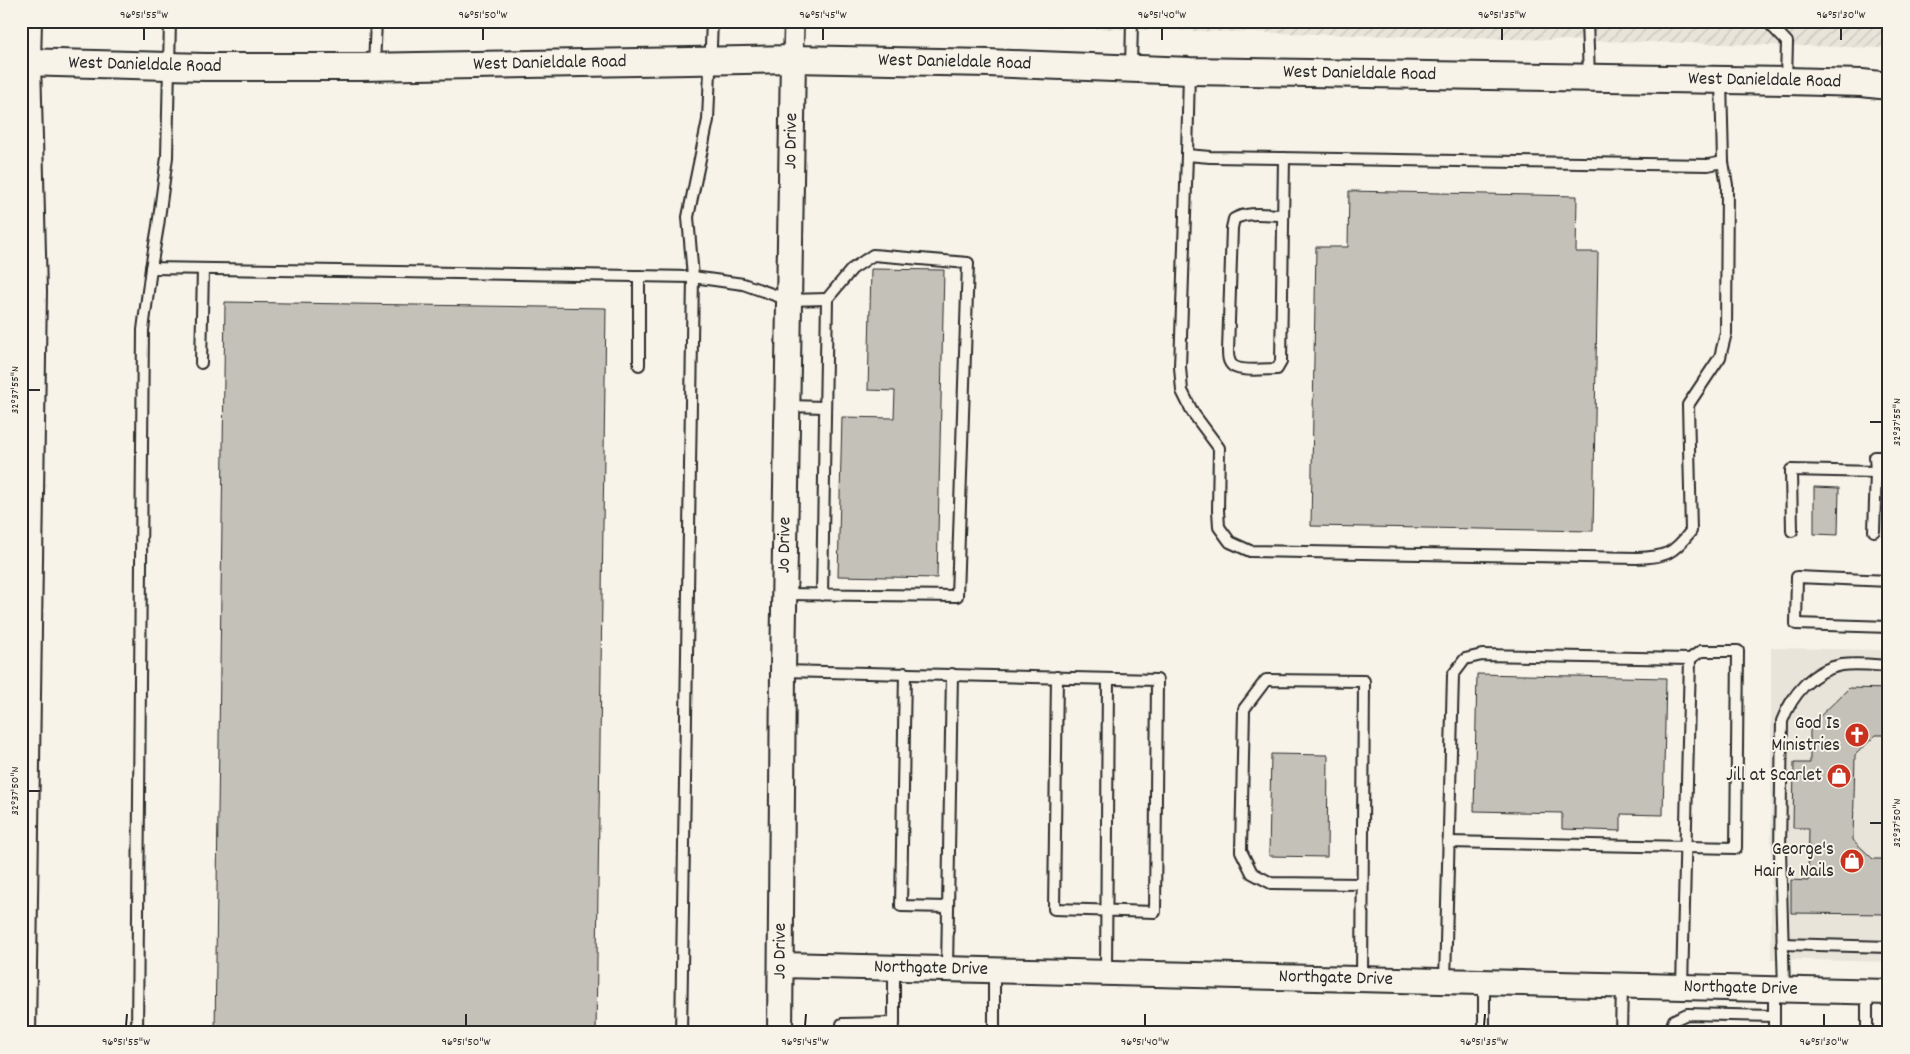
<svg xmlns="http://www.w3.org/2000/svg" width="1910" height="1054" font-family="Dekko,sans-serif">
<defs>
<pattern id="industrial-furrows" width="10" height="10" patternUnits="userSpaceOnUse" patternTransform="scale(1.25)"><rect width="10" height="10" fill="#e8e4da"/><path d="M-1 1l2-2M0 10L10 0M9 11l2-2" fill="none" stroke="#c7c4bb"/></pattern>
</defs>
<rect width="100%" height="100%" fill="#f7f3e8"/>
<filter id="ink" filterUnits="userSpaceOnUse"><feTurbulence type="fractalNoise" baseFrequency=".02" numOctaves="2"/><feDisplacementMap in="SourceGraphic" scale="10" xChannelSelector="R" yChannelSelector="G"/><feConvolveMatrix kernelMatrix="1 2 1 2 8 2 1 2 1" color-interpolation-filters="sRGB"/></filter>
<g filter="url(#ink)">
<path fill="#e8e4da" d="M1771 648 1889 650V962L1771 959Z"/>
<path fill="url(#industrial-furrows)" d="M825 21H1889V48L826 22Z"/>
<g fill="#c4c1b9" stroke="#2b2b2b">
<path d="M1349 191 1577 196 1576 252H1598L1593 531 1311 526 1316 247H1348Z"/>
<path d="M871 269 944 270 937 578 838 576 842 417 894 418 895 391 868 390Z"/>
<path d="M225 302 606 308 596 1033H215Z"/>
<path d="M1814 487 1839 488 1838 535 1814 534Z"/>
<path d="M1477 674 1666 678 1663 815 1621 814V831L1562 829V813L1474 811Z"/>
<path d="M1849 688 1889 689V735H1876L1855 755 1853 840 1873 859H1889V914L1791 913V880L1808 881 1809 828H1793L1794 763H1810V726Z"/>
<path d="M1271 754 1328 755 1327 857 1269 856Z"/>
</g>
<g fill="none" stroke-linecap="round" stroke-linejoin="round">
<defs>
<g id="service">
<path d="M170 21 167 157 158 226 151 268 693 277 743 284 789 300 827 299"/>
<path d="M1587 21 1589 77"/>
<path d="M1767 21 1787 42 1786 80"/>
<path d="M374 66 376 21"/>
<path d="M1131 68 1132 21"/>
<path d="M1189 72 1187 155 1210 157 1708 165 1723 162 1721 81"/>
<path d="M1187 155 1180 367 1182 391 1193 413 1219 448 1218 510 1219 527 1230 542 1250 551 1637 558C1666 557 1673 554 1691 531L1688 405 1720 357 1726 333 1727 185 1723 162"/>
<path d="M1283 215C1267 215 1248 211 1234 219L1232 228 1228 351C1228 356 1228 362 1233 366 1241 372 1267 369 1277 369L1281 362 1284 158"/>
<path d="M201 363 203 269"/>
<path d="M639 365V276"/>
<path d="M787 406 825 407"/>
<path d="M1792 531 1791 470 1876 472 1875 457H1889"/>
<path d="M1874 531 1876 472"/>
<path d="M1889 581 1797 577 1796 624 1889 627"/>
<path d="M785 594 957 596 968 263 873 255 852 269 827 299 822 595"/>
<path d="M783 671 1157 680 1155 912 1054 909 1057 677"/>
<path d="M905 673 901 906 948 907"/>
<path d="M1448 842 1736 848 1738 651H1701L1690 659"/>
<path d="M1782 944 1889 947"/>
<path d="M947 969 952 674"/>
<path d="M1106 973 1108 679"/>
<path d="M1362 979 1364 681 1266 680 1244 709 1241 851 1252 873 1271 883 1363 884"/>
<path d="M1445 981 1453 675 1465 659 1482 655 1690 659 1682 987"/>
<path d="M1784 990 1780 850 1782 721C1792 695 1812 670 1842 665 1857 663 1874 665 1889 666"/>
<path d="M894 1023V968"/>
<path d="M137 1033 143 330 151 268"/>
<path d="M681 1033 693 277 688 217 708 120 712 21"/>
<path d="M842 1033V1024L894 1023 893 1033"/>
<path d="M994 1033V970"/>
<path d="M1484 1033V982"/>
<path d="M1621 1033 1622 986"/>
<path d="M1669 1033 1674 1020 1687 1014 1774 1016"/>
<path d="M1774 1033V989"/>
<path d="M1867 1033V992"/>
</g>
<path id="minor" d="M793 59 794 21"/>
<g id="tertiary">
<path id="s1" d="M782 965 1889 992"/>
<path d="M23 1033 34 291 28 62 29 21"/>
<path id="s2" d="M780 1033 783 671 793 59"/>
</g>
<g id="secondary">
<path id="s3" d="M21 62 205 67H361L793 59 988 63 1190 71 1786 81 1862 83 1889 86"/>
</g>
</defs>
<use href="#service" stroke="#2b2b2b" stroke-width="14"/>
<use href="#minor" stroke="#2b2b2b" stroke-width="22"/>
<use href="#tertiary" stroke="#2b2b2b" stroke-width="28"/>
<use href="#secondary" stroke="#2b2b2b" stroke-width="30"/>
<use href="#service" stroke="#f7f3e8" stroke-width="10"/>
<use href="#minor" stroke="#f7f3e8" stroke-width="19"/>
<use href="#tertiary" stroke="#f7f3e8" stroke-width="24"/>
<use href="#secondary" stroke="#f7f3e8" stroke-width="26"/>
</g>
</g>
<path fill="none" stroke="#2b2b2b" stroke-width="2" d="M144 40V28M483 40V28M823 40V28M1162 40V28M1502 40V28M1841 40V28M28 390H40M1870 422H1882M28 791H40M1870 823H1882M126 1026 127 1014M466 1026V1014M805 1026 806 1014M1145 1026V1014M1484 1026 1485 1014M1824 1026V1014"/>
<defs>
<symbol id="church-disc" viewBox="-11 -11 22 22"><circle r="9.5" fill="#c8321e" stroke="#f7f3e8"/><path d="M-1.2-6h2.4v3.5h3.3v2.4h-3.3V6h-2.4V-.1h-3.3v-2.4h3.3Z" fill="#fff"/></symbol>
<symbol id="shop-disc" viewBox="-11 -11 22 22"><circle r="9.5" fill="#c8321e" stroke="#f7f3e8"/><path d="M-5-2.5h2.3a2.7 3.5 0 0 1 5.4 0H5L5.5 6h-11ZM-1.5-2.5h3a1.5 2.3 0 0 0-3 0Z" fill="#fff"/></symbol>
</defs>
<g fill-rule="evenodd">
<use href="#church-disc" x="1843" y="721" width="28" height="28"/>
<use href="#shop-disc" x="1825" y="762" width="28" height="28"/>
<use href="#shop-disc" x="1838" y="847" width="28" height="28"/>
</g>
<g text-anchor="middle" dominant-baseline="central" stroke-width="4" stroke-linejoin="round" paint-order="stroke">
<g font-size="19" fill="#2b2b2b" stroke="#f7f3e8">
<text stroke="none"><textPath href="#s3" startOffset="529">West Danieldale Road</textPath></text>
<text stroke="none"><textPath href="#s3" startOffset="934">West Danieldale Road</textPath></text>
<text stroke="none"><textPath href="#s3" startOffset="124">West Danieldale Road</textPath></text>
<text stroke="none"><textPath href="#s3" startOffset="1339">West Danieldale Road</textPath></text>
<text stroke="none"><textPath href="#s3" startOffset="1744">West Danieldale Road</textPath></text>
<text stroke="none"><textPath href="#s2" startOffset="892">Jo Drive</textPath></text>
<text stroke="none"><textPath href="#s2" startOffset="488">Jo Drive</textPath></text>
<text stroke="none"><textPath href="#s2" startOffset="82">Jo Drive</textPath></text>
<text stroke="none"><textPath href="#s1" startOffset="149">Northgate Drive</textPath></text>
<text stroke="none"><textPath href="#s1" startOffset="554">Northgate Drive</textPath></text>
<text stroke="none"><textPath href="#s1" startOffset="959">Northgate Drive</textPath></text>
</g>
<g font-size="19" fill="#2b2b2b" stroke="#f7f3e8" text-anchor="end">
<text x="1840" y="724">God Is<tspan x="1840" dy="22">Ministries</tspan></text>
<text x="1822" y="776">Jill at Scarlet</text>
<text x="1834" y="850">George's<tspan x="1834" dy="22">Hair &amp; Nails</tspan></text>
</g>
</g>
<rect width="1910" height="1054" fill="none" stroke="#f7f3e8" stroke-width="55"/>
<rect x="28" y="28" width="1854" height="998" fill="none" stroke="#2b2b2b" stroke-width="2"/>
<g font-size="12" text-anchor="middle" fill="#2b2b2b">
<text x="144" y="18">96°51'55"W</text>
<text x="483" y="18">96°51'50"W</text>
<text x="823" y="18">96°51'45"W</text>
<text x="1162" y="18">96°51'40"W</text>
<text x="1502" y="18">96°51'35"W</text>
<text x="1841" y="18">96°51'30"W</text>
<text transform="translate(14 390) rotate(-90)" y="4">32°37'55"N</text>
<text transform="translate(1896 422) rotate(-90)" y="4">32°37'55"N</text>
<text transform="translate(14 791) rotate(-90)" y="4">32°37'50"N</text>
<text transform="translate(1896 823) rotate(-90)" y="4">32°37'50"N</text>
<text x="126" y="1045">96°51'55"W</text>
<text x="466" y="1045">96°51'50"W</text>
<text x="805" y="1045">96°51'45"W</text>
<text x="1145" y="1045">96°51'40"W</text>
<text x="1484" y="1045">96°51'35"W</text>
<text x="1824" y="1045">96°51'30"W</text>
</g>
</svg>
